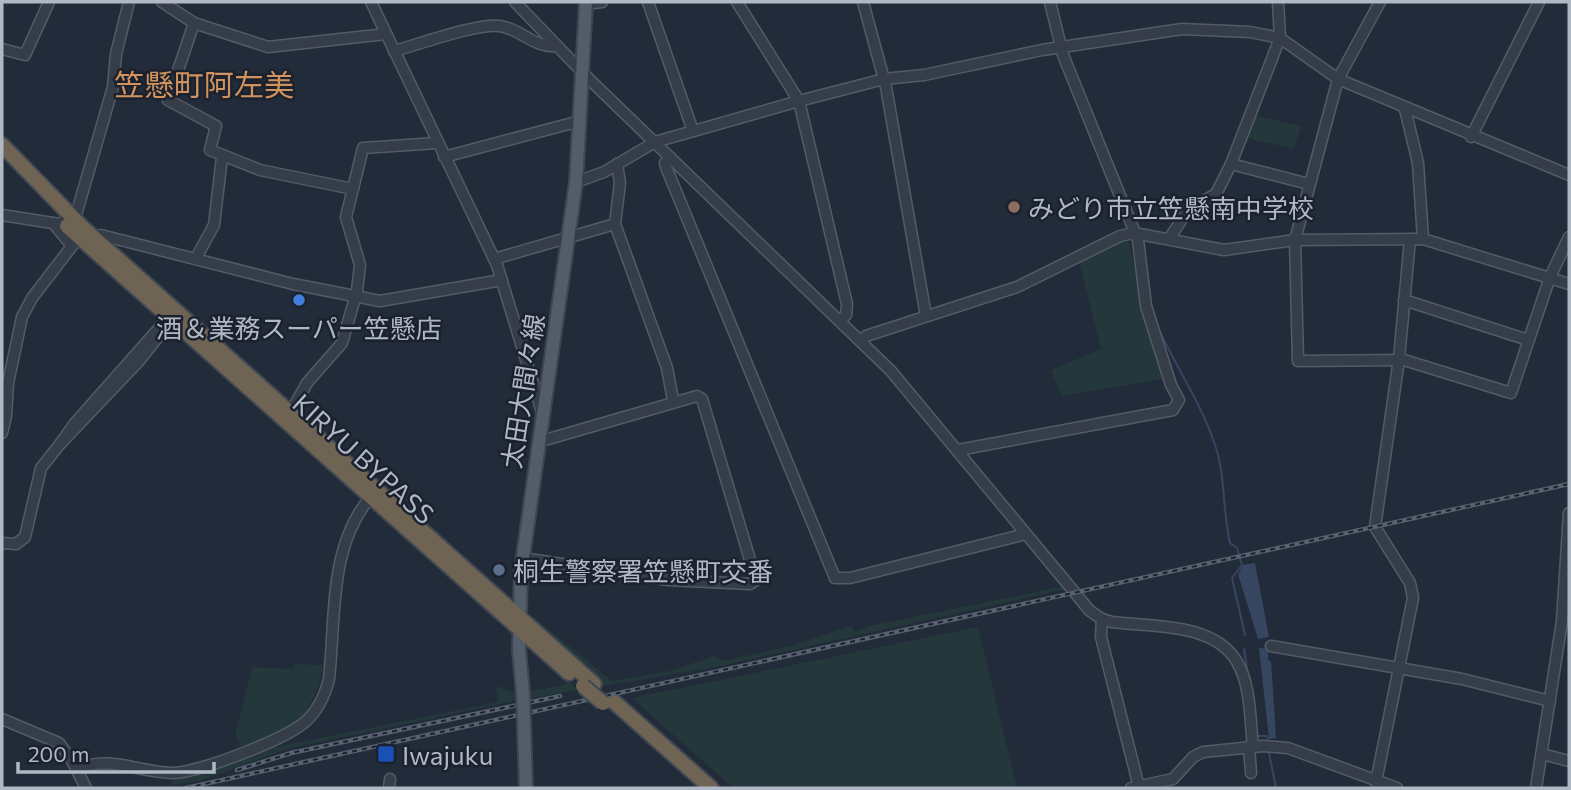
<svg xmlns="http://www.w3.org/2000/svg" width="1571" height="790" font-family="Commissioner,'Noto Sans JP',sans-serif">
<rect width="100%" height="100%" fill="#222b39"/>
<g fill="#24373a">
<path d="M1254 115 1301 126 1294 149 1243 137Z"/>
<path d="M1123 239 1129 242 1150 337 1165 379 1062 396 1051 370 1101 349 1079 260Z"/>
<path d="M1064 586 1067 589 716 667 515 701 287 749 199 781 153 788 173 784 172 779 188 777 271 748 498 702 496 686 517 694H528L529 691 560 686 569 681 577 689 601 683 530 614 612 681 670 671 714 656 722 661 790 646 851 626 855 632 870 626Z"/>
<path d="M978 627 1017 788 731 786 632 698Z"/>
<path d="M295 664 323 665C316 703 303 725 266 739 257 742 248 747 240 746L235 734 252 667 293 669Z"/>
</g>
<g fill="#364660">
<path d="M1255 563 1269 637 1258 639 1238 574 1243 565Z"/>
<path d="M1259 648 1268 649V660L1271 661 1276 738 1269 739Z"/>
</g>
<g fill="none" stroke-linecap="round" stroke-linejoin="round">
<g stroke="#364660" stroke-width="2">
<path d="M1144 249 1152 310"/>
<path d="M1157 325C1174 364 1200 401 1214 442 1226 474 1222 510 1230 543L1237 548 1242 565 1232 578 1245 635"/>
<path d="M1244 649 1248 675"/>
<path d="M1256 736H1267L1268 740"/>
<path d="M1269 753 1276 788"/>
</g>
<defs>
<g id="minor">
<path d="M162 2 194 23 268 47 386 34"/>
<path d="M371 2 497 265 542 412"/>
<path d="M515 2 589 79 891 371 1090 611 1102 619 1112 622C1151 627 1214 622 1237 662 1251 685 1250 720 1253 747"/>
<path d="M648 2 693 131"/>
<path d="M737 2 799 101 847 304 846 315 840 321"/>
<path d="M863 2 886 87 926 316"/>
<path d="M1380 2 1338 79 1295 240 1298 361 1404 360 1511 393 1550 277 1569 237"/>
<path d="M586 4 602 2"/>
<path d="M194 23 168 100 216 126 210 150 260 170 353 189"/>
<path d="M2 49 25 55 49 2"/>
<path d="M394 51C420 44 477 23 500 26 521 29 534 48 556 46"/>
<path d="M1405 109 1418 163 1423 239"/>
<path d="M1471 137 1539 2"/>
<path d="M444 157 580 121"/>
<path d="M670 157 665 163 666 167 835 578H850L1026 534"/>
<path d="M1231 164 1309 184"/>
<path d="M576 182 604 172 655 142 799 101 884 79 924 75 1042 50 1182 29 1250 32 1280 38 1338 79 1569 175"/>
<path d="M2 215 59 224 76 215 113 87 116 54 129 2"/>
<path d="M615 224 620 183 617 164"/>
<path d="M95 239 101 235 293 284 380 301 502 280"/>
<path d="M1169 239 1188 210 1216 194 1231 164 1280 38 1278 2"/>
<path d="M196 258 214 225 222 157"/>
<path d="M494 259 615 224 667 368 673 400"/>
<path d="M1404 300 1528 340"/>
<path d="M171 320 160 327 75 423 60 444 139 361 175 316"/>
<path d="M861 341 866 336 1017 287 1120 236 1134 233 1224 250 1295 240 1423 239 1569 284"/>
<path d="M291 412 307 383 342 343 357 291 360 265 346 217 363 148 437 143"/>
<path d="M2 433 6 416 8 383 22 317 32 298 72 246 53 223"/>
<path d="M958 450 1173 410 1179 400 1171 385 1146 306 1138 240 1063 55 1050 2"/>
<path d="M2 543 16 544 25 537 41 468 60 444"/>
<path d="M522 558 668 580 750 584 756 580 702 399 697 396 538 442"/>
<path d="M1102 619 1101 637 1139 787"/>
<path d="M1271 646 1462 679 1550 701"/>
<path d="M2 719 59 743 71 759 86 788"/>
<path d="M1249 747 1251 773"/>
<path d="M1542 754 1569 761"/>
<path d="M77 769C110 755 138 772 172 773 198 773 287 739 306 721 318 710 325 695 329 679 336 616 328 544 373 494"/>
<path d="M1376 782 1413 598 1410 583 1375 527 1399 359 1410 239"/>
<path d="M389 788 390 779"/>
<path d="M1131 788 1173 779 1193 757 1203 752 1263 746 1288 748 1397 788"/>
<path d="M1536 788 1562 621 1569 513"/>
</g>
<g id="major">
<path d="M523 693 519 650 521 571 576 182 586 2"/>
<path d="M524 724 526 788"/>
</g>
<g id="highway">
<path d="M2 145 83 228 594 684"/>
<path d="M67 226 569 673"/>
<path d="M613 701 711 788"/>
</g>
</defs>
<use href="#minor" stroke="#535b67" stroke-width="13"/>
<use href="#major" stroke="#3f4652" stroke-width="16"/>
<use href="#highway" stroke="#404854" stroke-width="18"/>
<use href="#minor" stroke="#353d49" stroke-width="10"/>
<use href="#major" stroke="#535c69" stroke-width="12"/>
<use href="#highway" stroke="#6f6453" stroke-width="14"/>
<defs>
<g id="rail">
<path d="M237 770 291 753 560 696"/>
<path d="M186 788 1569 484"/>
</g>
</defs>
<use href="#rail" stroke="#576170" stroke-width="4.5"/>
<use href="#rail" stroke="#1b222e" stroke-width="2" stroke-dasharray="5" stroke-linecap="butt"/>
<defs>
<path id="major-bridge" d="M523 693 524 724"/>
<path id="highway-bridge" d="M583 686 603 703"/>
</defs>
<use href="#major-bridge" stroke="#3f4652" stroke-width="16" stroke-linecap="butt"/>
<use href="#highway-bridge" stroke="#404854" stroke-width="18" stroke-linecap="butt"/>
<use href="#major-bridge" stroke="#535c69" stroke-width="12"/>
<use href="#highway-bridge" stroke="#6f6453" stroke-width="14"/>
</g>
<circle fill="#8d6e63" stroke="#1b222e" stroke-width="2.5" cx="1014" cy="207" r="7"/>
<circle fill="#3f7fe0" stroke="#1b222e" stroke-width="2.5" cx="299" cy="300" r="7"/>
<circle fill="#5c6f8a" stroke="#1b222e" stroke-width="2.5" cx="499" cy="570" r="7"/>
<rect fill="#1a4fb4" stroke="#1b222e" stroke-width="2.5" x="377" y="745" width="18" height="18" rx="3.5"/>
<g text-anchor="middle" dominant-baseline="central" stroke-width="5" stroke-linejoin="round" paint-order="stroke">
<g font-size="26" fill="#b0b8c5" stroke="#1b222e" text-anchor="start">
<text x="1028" y="207">みどり市立笠懸南中学校</text>
<text x="299" y="327" text-anchor="middle">酒＆業務スーパー笠懸店</text>
<text x="513" y="570">桐生警察署笠懸町交番</text>
<text x="402" y="754">Iwajuku</text>
</g>
<g font-size="26" fill="#b0b8c5" stroke="#1b222e">
<text transform="translate(522 391) rotate(-81)">太田大間々線</text>
<text transform="translate(364 458) rotate(42)">KIRYU BYPASS</text>
</g>
<g font-size="30" fill="#d09360" stroke="#1b222e">
<text x="204" y="83">笠懸町阿左美</text>
</g>
</g>
<rect width="1571" height="790" fill="none" stroke="#b0b8c5" stroke-width="7"/>
<path d="M18 762v10h196v-10" fill="none" stroke="#b0b8c5" stroke-width="3.5"/>
<text x="28" y="762" font-size="21" fill="#b0b8c5" stroke="#1b222e" stroke-width="5" paint-order="stroke">200 m</text>
</svg>
